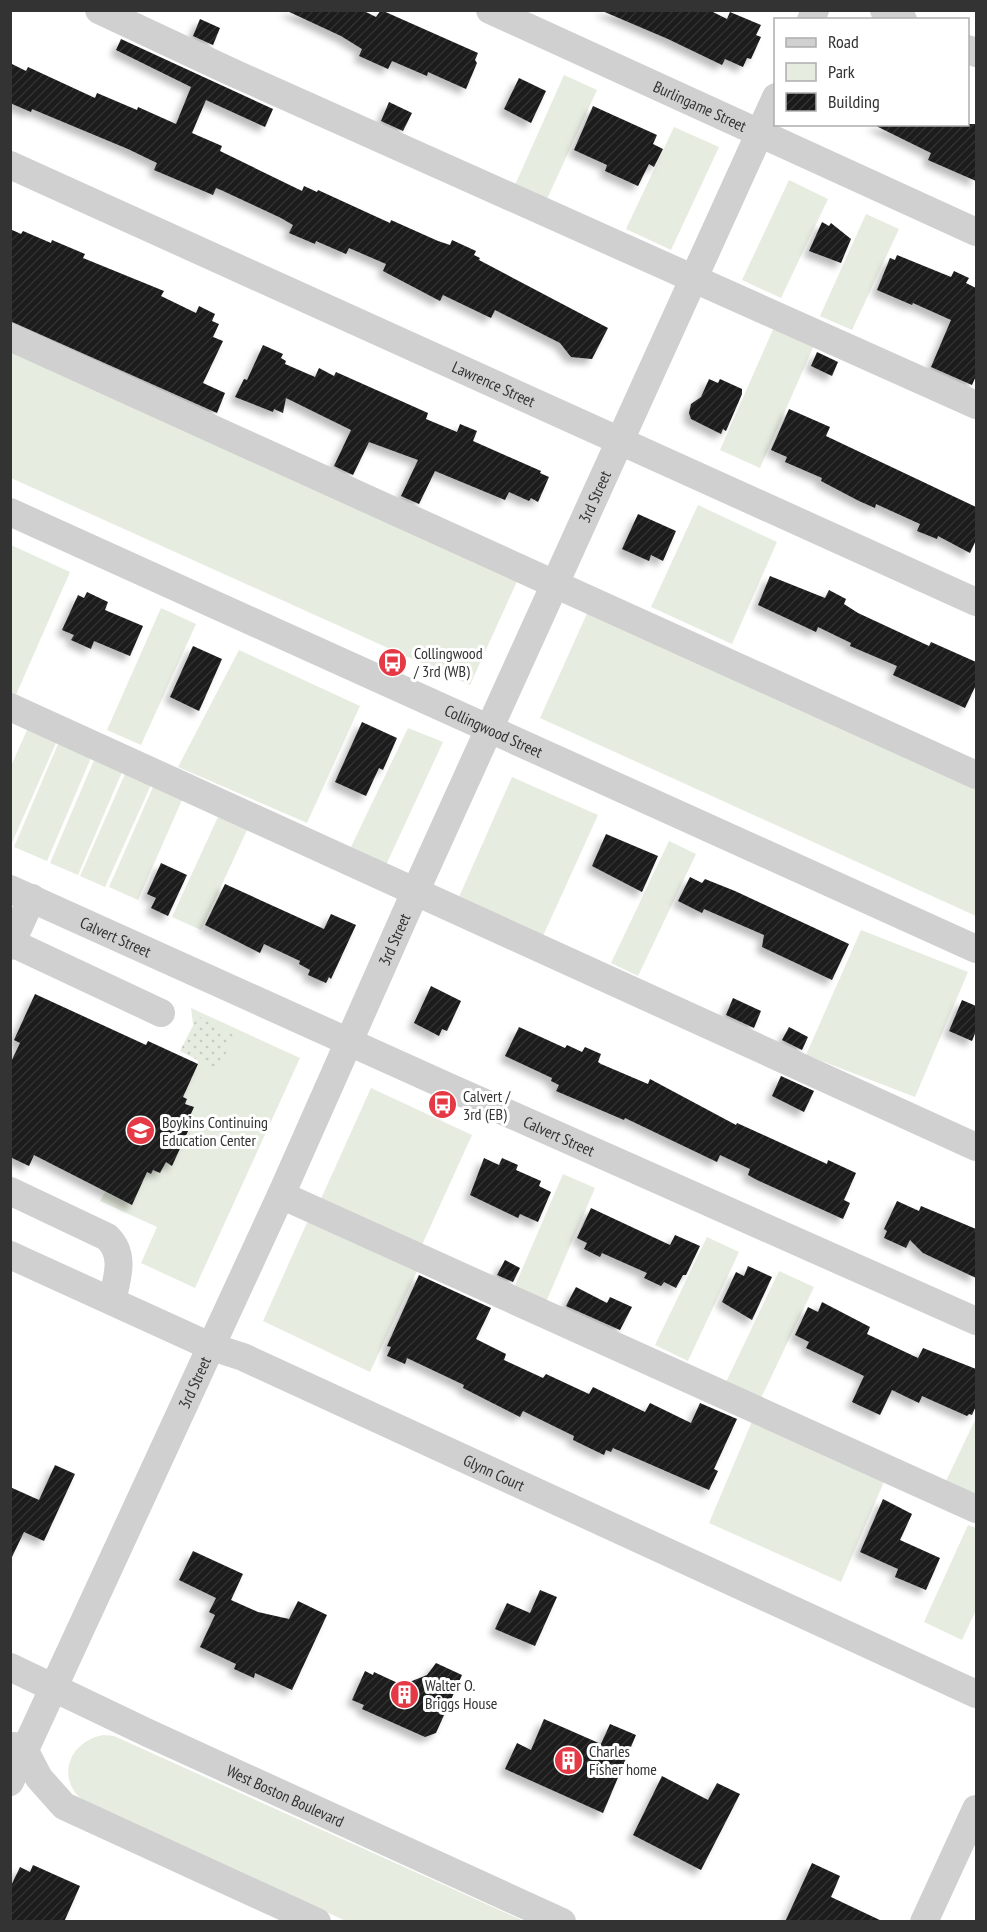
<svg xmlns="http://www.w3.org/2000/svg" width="987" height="1932" font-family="'PT Sans Narrow',sans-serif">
<defs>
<pattern id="park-dots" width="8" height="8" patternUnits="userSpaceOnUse" patternTransform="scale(1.5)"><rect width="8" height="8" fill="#e6ecdf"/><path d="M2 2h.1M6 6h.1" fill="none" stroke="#c6cbc0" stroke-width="1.8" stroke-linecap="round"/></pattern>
<pattern id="building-hatch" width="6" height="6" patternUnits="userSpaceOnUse" patternTransform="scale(1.5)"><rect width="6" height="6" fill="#1a1a1a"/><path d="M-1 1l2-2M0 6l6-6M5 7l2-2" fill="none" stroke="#333"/></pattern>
<filter id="shadow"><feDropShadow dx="-5.5" dy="5.5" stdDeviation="3" flood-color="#0004"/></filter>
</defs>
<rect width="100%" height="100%" fill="#fff"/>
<g fill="#e6ecdf">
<path d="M564 75 597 90 547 199 515 185Z"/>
<path d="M674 127 719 147 671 250 626 229Z"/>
<path d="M789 180 828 199 781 298 742 280Z"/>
<path d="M866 214 899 229 852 330 820 316Z"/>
<path d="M775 325 815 343 760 468 720 450Z"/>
<path d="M11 347 519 577 470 685 11 478Z"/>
<path d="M698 505 777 542 732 644 651 607Z"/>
<path d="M11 545 70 572 15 697 11 695Z"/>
<path d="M161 608 196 624 141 745 107 730Z"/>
<path d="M589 609 976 784V916L540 718Z"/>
<path d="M239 650 360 706 307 823 178 767Z"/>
<path d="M408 728 443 742 386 865 351 847Z"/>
<path d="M27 730 56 743 11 845V766Z"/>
<path d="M58 744 91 758 47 861 14 847Z"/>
<path d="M94 760 122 772 78 875 50 863Z"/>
<path d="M125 774 151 785 105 887 80 876Z"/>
<path d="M512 777 598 815 543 936 459 897Z"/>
<path d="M153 787 182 800 138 900 109 887Z"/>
<path d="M218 817 247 830 201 930 172 917Z"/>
<path d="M669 841 696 854 638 976 611 963Z"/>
<path d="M861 930 968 972 915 1097 806 1055Z"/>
<path d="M191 1008 300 1058 195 1288 141 1263 157 1227 100 1201 105 1192 132 1204 147 1172 151 1174 153 1170 160 1173 166 1162 172 1165 194 1118 190 1116 193 1107 185 1104 187 1099 183 1097 198 1064Z"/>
<path d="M371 1088 472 1135 421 1247 320 1201Z"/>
<path d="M563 1174 595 1188 546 1302 514 1288Z"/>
<path d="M310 1216 420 1265 370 1372 263 1321Z"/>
<path d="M707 1237 739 1252 688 1361 655 1345Z"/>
<path d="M779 1271 814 1287 761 1398 726 1382Z"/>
<path d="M976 1418V1499L945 1483Z"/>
<path d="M753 1419 886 1477 841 1582 709 1523Z"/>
<path d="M968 1525 976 1528V1610L962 1640 924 1622Z"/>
<path d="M103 1735 114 1736 524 1921H346L86 1803C55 1781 67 1742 103 1735Z"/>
</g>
<path fill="url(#park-dots)" d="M198 1016 235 1036 217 1070 180 1051Z"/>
<g fill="url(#building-hatch)" filter="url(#shadow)">
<path d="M285 10H362L376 17 381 10 478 53 475 60 477 63 466 89 428 72 427 76 392 61 388 69 359 56 362 49 341 36Z"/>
<path d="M600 10H709L727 19 730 12 761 25 756 35 761 37 751 59 747 58 743 67 725 59 722 65 668 39Z"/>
<path d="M200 19 220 28 213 45 193 36Z"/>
<path d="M121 39 273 109 265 127 206 100 192 133 222 146 220 151 302 191 304 186 317 192 318 190 390 223 391 220 438 241 450 245 452 240 476 251 474 255 480 258 479 260 608 328 592 359 571 357 560 343 495 310 491 318 443 295 440 301 383 271 386 264 349 248 346 254 316 241 315 244 289 233 293 225 281 218 221 190 216 188 213 195 154 170 157 163 128 149 32 109 31 112 10 103V63L26 71 28 67 95 98 97 93 137 110 138 107 176 124 191 87 116 50Z"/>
<path d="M519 78 546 91 531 123 504 109Z"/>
<path d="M389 102 412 113 403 131 381 121Z"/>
<path d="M593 106 657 135 653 144 663 149 654 167 649 164 638 186 605 171 607 165 574 150Z"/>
<path d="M872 124H976V181L928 160 931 153Z"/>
<path d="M822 222 829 226 831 223 851 239 841 263 809 251Z"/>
<path d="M10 229 21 234 23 231 51 243 52 240 85 254 83 258 164 291 161 296 196 313 199 306 215 314 212 321 219 324 213 337 223 341 203 383 225 393 217 413 10 321Z"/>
<path d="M897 255 951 277 954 271 969 278 966 283 976 288V376L972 385 931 367 951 320 913 303 912 305 877 290 890 258 895 260Z"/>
<path d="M263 345 283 354 281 358 286 361 285 364 315 377 319 368 334 376 336 372 428 413 426 419 457 432 460 424 477 431 473 441 541 471 540 473 549 477 538 502 531 498 529 501 509 492 505 500 435 471 419 504 401 496 418 460 369 442 353 475 334 466 351 430 286 398 283 413 274 409 273 412 235 397 244 379 247 380Z"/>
<path d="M817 352 838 362 832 376 811 366Z"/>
<path d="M709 379 718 383 720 379 742 389V394L726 431 723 429 721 434 691 419 689 413 691 404 701 397Z"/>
<path d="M789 409 830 427 826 436 976 507V540L970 553 938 536 937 539 917 531 920 524 876 504 875 508 859 501 821 481 822 478 785 462 787 457 771 450Z"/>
<path d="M638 514 676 531 663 561 651 555 649 561 622 549Z"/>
<path d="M770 576 825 598 829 590 846 599 844 604 858 613 929 646 931 642 976 662V685L965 708 893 675 897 666 850 646 851 643 818 627 816 632 758 605Z"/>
<path d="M87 592 108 602 105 610 143 626 130 656 94 641 91 649 71 640 74 635 62 630 78 595 84 598Z"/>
<path d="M193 646 222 659 199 711 170 697Z"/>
<path d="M362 722 397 738 383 770 379 768 366 796 335 782Z"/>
<path d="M606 834 658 856 642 892 592 866Z"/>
<path d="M161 863 187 875 168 916 151 908 156 898 147 894Z"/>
<path d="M690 877 702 883 705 879 735 891 849 944 832 980 762 947 764 935 704 909 702 913 678 901Z"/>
<path d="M225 884 324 929 331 914 356 925 331 979 329 977 326 983 308 975 310 970 299 964 300 961 264 944 260 953 205 925Z"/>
<path d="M431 986 461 1001 447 1031 442 1029 439 1036 414 1023Z"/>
<path d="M35 994 146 1045 148 1041 198 1064 183 1097 187 1099 185 1104 194 1107 190 1116 194 1118 172 1166 166 1162 160 1173 153 1170 151 1174 147 1172 132 1205 34 1155 29 1166 10 1157V1064L20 1043 14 1040Z"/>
<path d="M733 998 761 1011 754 1028 726 1015Z"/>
<path d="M962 1000 976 1006V1031L972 1041 949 1031Z"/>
<path d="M519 1027 565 1048 567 1045 582 1052 585 1047 601 1054 598 1062 601 1064 648 1084 650 1079 736 1125 737 1123 827 1164 828 1160 856 1173 844 1200 850 1203 843 1219 757 1180 748 1175 750 1169 720 1155 717 1162 625 1118 624 1120 556 1091 559 1085 551 1081 552 1078 505 1056Z"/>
<path d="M789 1027 808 1037 802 1050 782 1040Z"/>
<path d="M781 1076 814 1091 804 1112 772 1096Z"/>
<path d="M484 1158 499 1165 502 1158 518 1165 516 1170 541 1181 539 1186 551 1192 538 1222 520 1214 518 1218 470 1195Z"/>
<path d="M897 1201 919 1211 921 1206 976 1229V1278L923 1253 910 1240 906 1248 884 1238 887 1231 884 1229Z"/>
<path d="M591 1208 670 1245 675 1235 700 1246 686 1275H683L676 1288 664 1282 661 1286 644 1278 647 1273 602 1253 600 1257 584 1249 587 1243 577 1238Z"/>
<path d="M505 1260 520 1268 513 1282 497 1275Z"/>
<path d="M748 1266 772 1277 752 1320 722 1302 736 1272 744 1276Z"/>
<path d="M419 1275 491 1308 476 1339 506 1354 504 1360 543 1378 546 1374 589 1394 593 1387 645 1412 650 1403 691 1423 700 1403 737 1419 714 1469 718 1471 709 1490 613 1448 611 1452 606 1450 604 1455 573 1440 574 1436 523 1411 520 1417 463 1388 464 1385 407 1358 405 1364 387 1356 391 1347 387 1346Z"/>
<path d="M576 1287 607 1303 610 1297 632 1307 620 1330 566 1306Z"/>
<path d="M822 1302 870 1327 867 1334 918 1358 923 1348 976 1369V1406L972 1415 969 1414 967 1416 922 1396 919 1403 892 1390 880 1415 852 1402 864 1376 806 1348 809 1342 795 1335 808 1307 818 1312Z"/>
<path d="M55 1465 75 1474 44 1541 24 1532 10 1561V1487L39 1500Z"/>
<path d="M883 1499 912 1514 900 1540 940 1558 926 1590 895 1577 898 1569 860 1552Z"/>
<path d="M193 1551 243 1574 231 1600 258 1612 289 1619 298 1601 327 1615 292 1690 255 1673 254 1678 234 1669 236 1664 200 1647 215 1615 209 1612 216 1598 179 1580Z"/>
<path d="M540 1590 557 1597 535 1646 495 1629 507 1603 530 1613Z"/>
<path d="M436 1663 462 1675 436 1733 425 1737 362 1709 364 1705 352 1700 365 1671 373 1675 374 1672 402 1685 427 1675Z"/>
<path d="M544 1719 601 1744 610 1724 636 1735 603 1813 505 1769 517 1743 531 1750Z"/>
<path d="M662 1776 708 1800 717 1783 740 1794 701 1870 633 1835Z"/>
<path d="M812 1863 840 1876 831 1897 884 1922H785Z"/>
<path d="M33 1865 80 1886 64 1922H10V1888L20 1867 30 1872Z"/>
</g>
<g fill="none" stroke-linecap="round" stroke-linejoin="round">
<g stroke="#d0d0d0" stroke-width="28">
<path d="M99 10 227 70 976 405"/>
<path id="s1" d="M490 10 976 232"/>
<path d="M884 10 903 20"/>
<path d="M811 20 815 10"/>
<path d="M968 49 976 53"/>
<path id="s2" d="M10 165 976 602"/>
<path d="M10 337 976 775"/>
<path id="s3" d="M10 512 976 949"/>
<path d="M10 707 976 1147"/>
<path id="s4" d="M10 889 451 1088 976 1321"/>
<path d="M12 943 161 1013"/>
<path d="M10 946 32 898"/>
<path d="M10 1191 107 1237C126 1255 117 1278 112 1301"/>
<path d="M281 1195 976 1509"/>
<path id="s5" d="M10 1255 212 1347 243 1357 976 1694"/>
<path id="s6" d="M10 1667 148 1733 562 1922"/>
<path d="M14 1746 25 1751 39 1778 64 1806 317 1922"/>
<path id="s7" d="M10 1782 281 1195 416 890 776 97"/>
<path d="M924 1922 976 1809"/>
</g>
</g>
<defs>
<symbol id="bus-disc" viewBox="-11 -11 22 22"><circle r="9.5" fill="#e63946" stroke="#fff"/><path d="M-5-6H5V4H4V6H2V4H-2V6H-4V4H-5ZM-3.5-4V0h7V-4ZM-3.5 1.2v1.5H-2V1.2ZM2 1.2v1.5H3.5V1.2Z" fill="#fff"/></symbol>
<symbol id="school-disc" viewBox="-11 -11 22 22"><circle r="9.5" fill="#e63946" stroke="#fff"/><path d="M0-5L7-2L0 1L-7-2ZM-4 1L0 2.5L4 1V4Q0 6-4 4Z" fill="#fff"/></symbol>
<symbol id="building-disc" viewBox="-11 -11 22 22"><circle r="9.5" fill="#e63946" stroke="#fff"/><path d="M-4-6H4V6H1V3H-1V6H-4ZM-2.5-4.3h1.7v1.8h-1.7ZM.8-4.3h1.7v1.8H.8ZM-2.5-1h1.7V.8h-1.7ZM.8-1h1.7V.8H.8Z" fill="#fff"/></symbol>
</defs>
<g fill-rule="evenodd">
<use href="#bus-disc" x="376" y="646" width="33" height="33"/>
<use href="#bus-disc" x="426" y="1088" width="33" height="33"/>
<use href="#school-disc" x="124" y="1114" width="33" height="33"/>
<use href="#building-disc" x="388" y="1678" width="33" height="33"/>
<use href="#building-disc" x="552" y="1744" width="33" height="33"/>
</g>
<g text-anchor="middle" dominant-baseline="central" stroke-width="6" stroke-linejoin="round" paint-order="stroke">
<g font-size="16" fill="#333" stroke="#fff">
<text stroke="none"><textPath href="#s1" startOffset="231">Burlingame Street</textPath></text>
<text stroke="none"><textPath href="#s2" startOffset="531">Lawrence Street</textPath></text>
<text stroke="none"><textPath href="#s7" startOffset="1412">3rd Street</textPath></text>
<text stroke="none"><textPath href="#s3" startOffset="531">Collingwood Street</textPath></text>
<text stroke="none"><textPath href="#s4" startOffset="116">Calvert Street</textPath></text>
<text stroke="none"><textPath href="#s7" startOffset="926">3rd Street</textPath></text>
<text stroke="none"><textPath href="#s4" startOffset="602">Calvert Street</textPath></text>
<text stroke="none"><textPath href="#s7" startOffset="440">3rd Street</textPath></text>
<text stroke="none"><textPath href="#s5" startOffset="531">Glynn Court</textPath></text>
<text stroke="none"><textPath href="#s6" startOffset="304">West Boston Boulevard</textPath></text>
</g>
<g font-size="16" fill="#333" stroke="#fff" text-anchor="start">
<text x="414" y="653">Collingwood<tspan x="414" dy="18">/ 3rd (WB)</tspan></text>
<text x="463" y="1096">Calvert /<tspan x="463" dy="18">3rd (EB)</tspan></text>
<text x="162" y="1122">Boykins Continuing<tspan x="162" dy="18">Education Center</tspan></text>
<text x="425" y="1685">Walter O.<tspan x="425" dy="18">Briggs House</tspan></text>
<text x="589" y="1751">Charles<tspan x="589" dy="18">Fisher home</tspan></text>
</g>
</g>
<rect width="987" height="1932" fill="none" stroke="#333333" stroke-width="24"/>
<rect x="774" y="18" width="195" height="108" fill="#ffffff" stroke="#adadad" stroke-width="1.5"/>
<rect x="786" y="38" width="30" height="9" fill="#d0d0d0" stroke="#adadad" stroke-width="1.5"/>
<text x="828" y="48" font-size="18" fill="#333333">Road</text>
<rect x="786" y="63" width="30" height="18" fill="#e6ecdf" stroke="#adadad" stroke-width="1.5"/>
<text x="828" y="78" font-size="18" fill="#333333">Park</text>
<rect x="786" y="93" width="30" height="18" fill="url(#building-hatch)" stroke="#adadad" stroke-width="1.5"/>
<text x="828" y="108" font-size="18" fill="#333333">Building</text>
</svg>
